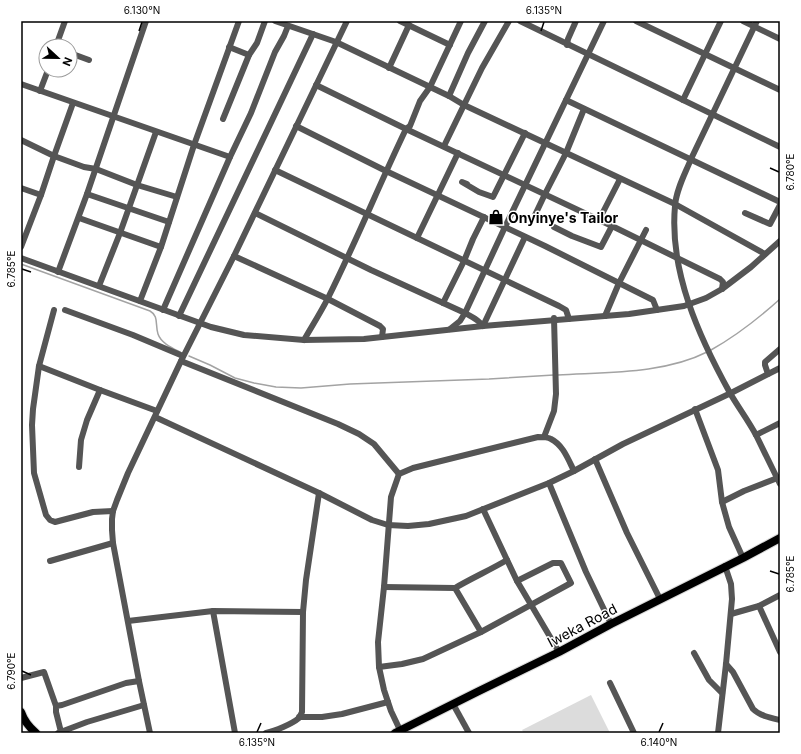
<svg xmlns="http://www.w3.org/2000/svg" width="801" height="754" font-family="Inter,sans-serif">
<rect width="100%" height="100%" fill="#fff"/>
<path fill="#dcdcdc" d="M591 695 610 733H524L522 730Z"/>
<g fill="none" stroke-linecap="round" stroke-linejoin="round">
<g stroke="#a3a3a3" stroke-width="1.5">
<path d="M21 264 150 311C159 316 155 325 158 334 161 343 172 348 180 352"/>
<path d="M711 350C736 336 759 318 780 299"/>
<path d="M189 356 210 365 235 378 254 383 276 387 301 388 350 384 489 379 554 375"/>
<path d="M558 375C606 372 664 374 707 352"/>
</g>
<defs>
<g id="major">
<path d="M21 712C24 721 29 727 36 733"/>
<path d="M395 733 477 692 559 652 611 624 743 558 780 538"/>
</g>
</defs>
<use href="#major" stroke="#dbdbdb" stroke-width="10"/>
<g stroke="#555" stroke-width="6">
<path d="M275 21 336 42 449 96 464 105 675 204 765 254"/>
<path d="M400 21 450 45"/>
<path d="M520 21 780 147"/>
<path d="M636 21 780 90"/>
<path d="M743 21 780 39"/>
<path d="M757 21 691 159C685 174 676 190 675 206 669 271 699 337 730 393 738 407 748 420 756 435 764 451 772 468 780 484"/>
<path d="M567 45 568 39 576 21"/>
<path d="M56 46 65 21"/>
<path d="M229 47 249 55 257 43 265 21"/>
<path d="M70 53 89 60"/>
<path d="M389 68 409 25"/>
<path d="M21 84 230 157"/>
<path d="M316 85 406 129 612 226 720 279 723 282 722 289"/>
<path d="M40 91 48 70"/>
<path d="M449 96 468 53 485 21"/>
<path d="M566 100 780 202"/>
<path d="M683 100 721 21"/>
<path d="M223 119 249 55"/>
<path d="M296 126 386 171 545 246 653 300 657 310"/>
<path d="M21 140 54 156 84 167 96 169 137 185 177 197"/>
<path d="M444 146 482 68 509 21"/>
<path d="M275 170 559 306 566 310 569 319"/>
<path d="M467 184 462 182 479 192 493 197 525 133"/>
<path d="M21 188 41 195"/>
<path d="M87 194 169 222"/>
<path d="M255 213 371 270 465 313C472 317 478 319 483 326L525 237"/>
<path d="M745 213 770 224 780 205"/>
<path d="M535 215 545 194 566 153 584 109"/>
<path d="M79 218 161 247"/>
<path d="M599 220 620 179"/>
<path d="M554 227 572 236 601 247 612 226"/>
<path d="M417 238 458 153"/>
<path d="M21 247 41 195 54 156 73 103"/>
<path d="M234 256 328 299 380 326 383 329 382 337"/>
<path d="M21 258 211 327 244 335 304 340 364 339 483 326 629 314 684 306 706 298 722 289 751 267 780 241"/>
<path d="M58 272 87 194 146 21"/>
<path d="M99 286 120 233 156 132"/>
<path d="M140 301 161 247 194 145 239 21"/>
<path d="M443 303 464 261 473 239 484 217"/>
<path d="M54 310 39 366 33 409 32 425 34 473 46 515 50 520 55 522 93 512 113 511"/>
<path d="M65 310 133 335 183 356"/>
<path d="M163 310 230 157 251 113 275 52 284 36 288 26"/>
<path d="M179 316 313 34"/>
<path d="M605 316 619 283 646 230"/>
<path d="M450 329 460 321 465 313 505 227 604 21"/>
<path d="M304 340C312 326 321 312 328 298 356 242 379 185 406 129L410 126 420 101 430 87 461 21"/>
<path d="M181 361 338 424 359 434 374 444 399 474"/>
<path d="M39 366 100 390 157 411"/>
<path d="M768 374 765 365V362L780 349"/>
<path d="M695 409 718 470 722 502 729 527 743 558"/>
<path d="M155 417 319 493 372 520 388 525 408 526 429 524 466 516 549 483 574 471 623 444 731 393 780 368"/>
<path d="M756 435 780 423"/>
<path d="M544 437 554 411 556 394 554 318"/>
<path d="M595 459 627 533 660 599"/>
<path d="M79 467 81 440 87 420 100 390"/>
<path d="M549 483 586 572 611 624"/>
<path d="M722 502 744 491 780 477"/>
<path d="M483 509 517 581 559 652"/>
<path d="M50 561 113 543"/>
<path d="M384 587 455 588 481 632"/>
<path d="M455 588C472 578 490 570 507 560"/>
<path d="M759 606 780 652"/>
<path d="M213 611 235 733"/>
<path d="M731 614 759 606 780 595"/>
<path d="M128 621 213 611 303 612 306 580 319 493"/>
<path d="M694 653 709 680 722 693"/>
<path d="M726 664 733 672 753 709C760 716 771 718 780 720"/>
<path d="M379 667 402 664 423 659 481 632 571 583 561 563H553L517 581"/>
<path d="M21 678 44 672 56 706"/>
<path d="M610 683 634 733"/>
<path d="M453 704 469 733"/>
<path d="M299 717H322L342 714 388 702"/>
<path d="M400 730 391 711 384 690 379 667 378 642 384 587 391 497 399 474 413 468 538 437C542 437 548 437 551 439 563 445 568 459 574 471"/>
<path d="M61 732 56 712V706L62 705 126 683 139 681"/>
<path d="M58 733 87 722 144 705"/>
<path d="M150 733 139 681 113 543 112 530V519L113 511 117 500 128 473 181 361 234 256 347 21"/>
<path d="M266 733C275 731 292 724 299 718 300 716 301 714 302 712L303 612"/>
<path d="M718 733 726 664 732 599 731 584 725 566"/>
</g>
<use href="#major" stroke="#000" stroke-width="8"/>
</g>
<path fill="none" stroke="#000" stroke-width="1.5" d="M139 31 142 22M541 31 544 22M770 168 779 172M22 269 31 272M770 571 779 574M22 671 31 675M257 732 261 723M659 732 663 723"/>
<defs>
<symbol id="shop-bare" viewBox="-9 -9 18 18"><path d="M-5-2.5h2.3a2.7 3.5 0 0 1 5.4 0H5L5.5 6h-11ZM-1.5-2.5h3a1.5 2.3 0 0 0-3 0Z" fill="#000" stroke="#fff" stroke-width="2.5" paint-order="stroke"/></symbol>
</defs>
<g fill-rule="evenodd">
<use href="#shop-bare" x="485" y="206" width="22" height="22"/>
</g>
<g text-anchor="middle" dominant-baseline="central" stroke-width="3" stroke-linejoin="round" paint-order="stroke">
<g font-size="14" font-weight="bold" fill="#000" stroke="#fff" text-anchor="start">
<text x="508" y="217">Onyinye's Tailor</text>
</g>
<g font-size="14" fill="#000" stroke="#fff">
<text transform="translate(582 625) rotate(-28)">Iweka Road</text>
</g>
</g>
<rect width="801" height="754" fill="none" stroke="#ffffff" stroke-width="44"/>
<g transform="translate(58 58) rotate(112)"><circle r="19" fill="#ffffff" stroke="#999999"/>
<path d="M0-3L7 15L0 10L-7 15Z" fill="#000000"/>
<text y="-6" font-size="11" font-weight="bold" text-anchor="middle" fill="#000000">N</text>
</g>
<rect x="22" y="22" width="757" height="710" fill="none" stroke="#000" stroke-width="1.5"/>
<g font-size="10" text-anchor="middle" fill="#000">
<text x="142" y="14">6.130°N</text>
<text x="544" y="14">6.135°N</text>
<text transform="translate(790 172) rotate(-90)" y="4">6.780°E</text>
<text transform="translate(11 269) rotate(-90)" y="4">6.785°E</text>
<text transform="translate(790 574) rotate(-90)" y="4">6.785°E</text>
<text transform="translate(11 671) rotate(-90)" y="4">6.790°E</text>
<text x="257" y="746">6.135°N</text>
<text x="659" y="746">6.140°N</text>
</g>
</svg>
